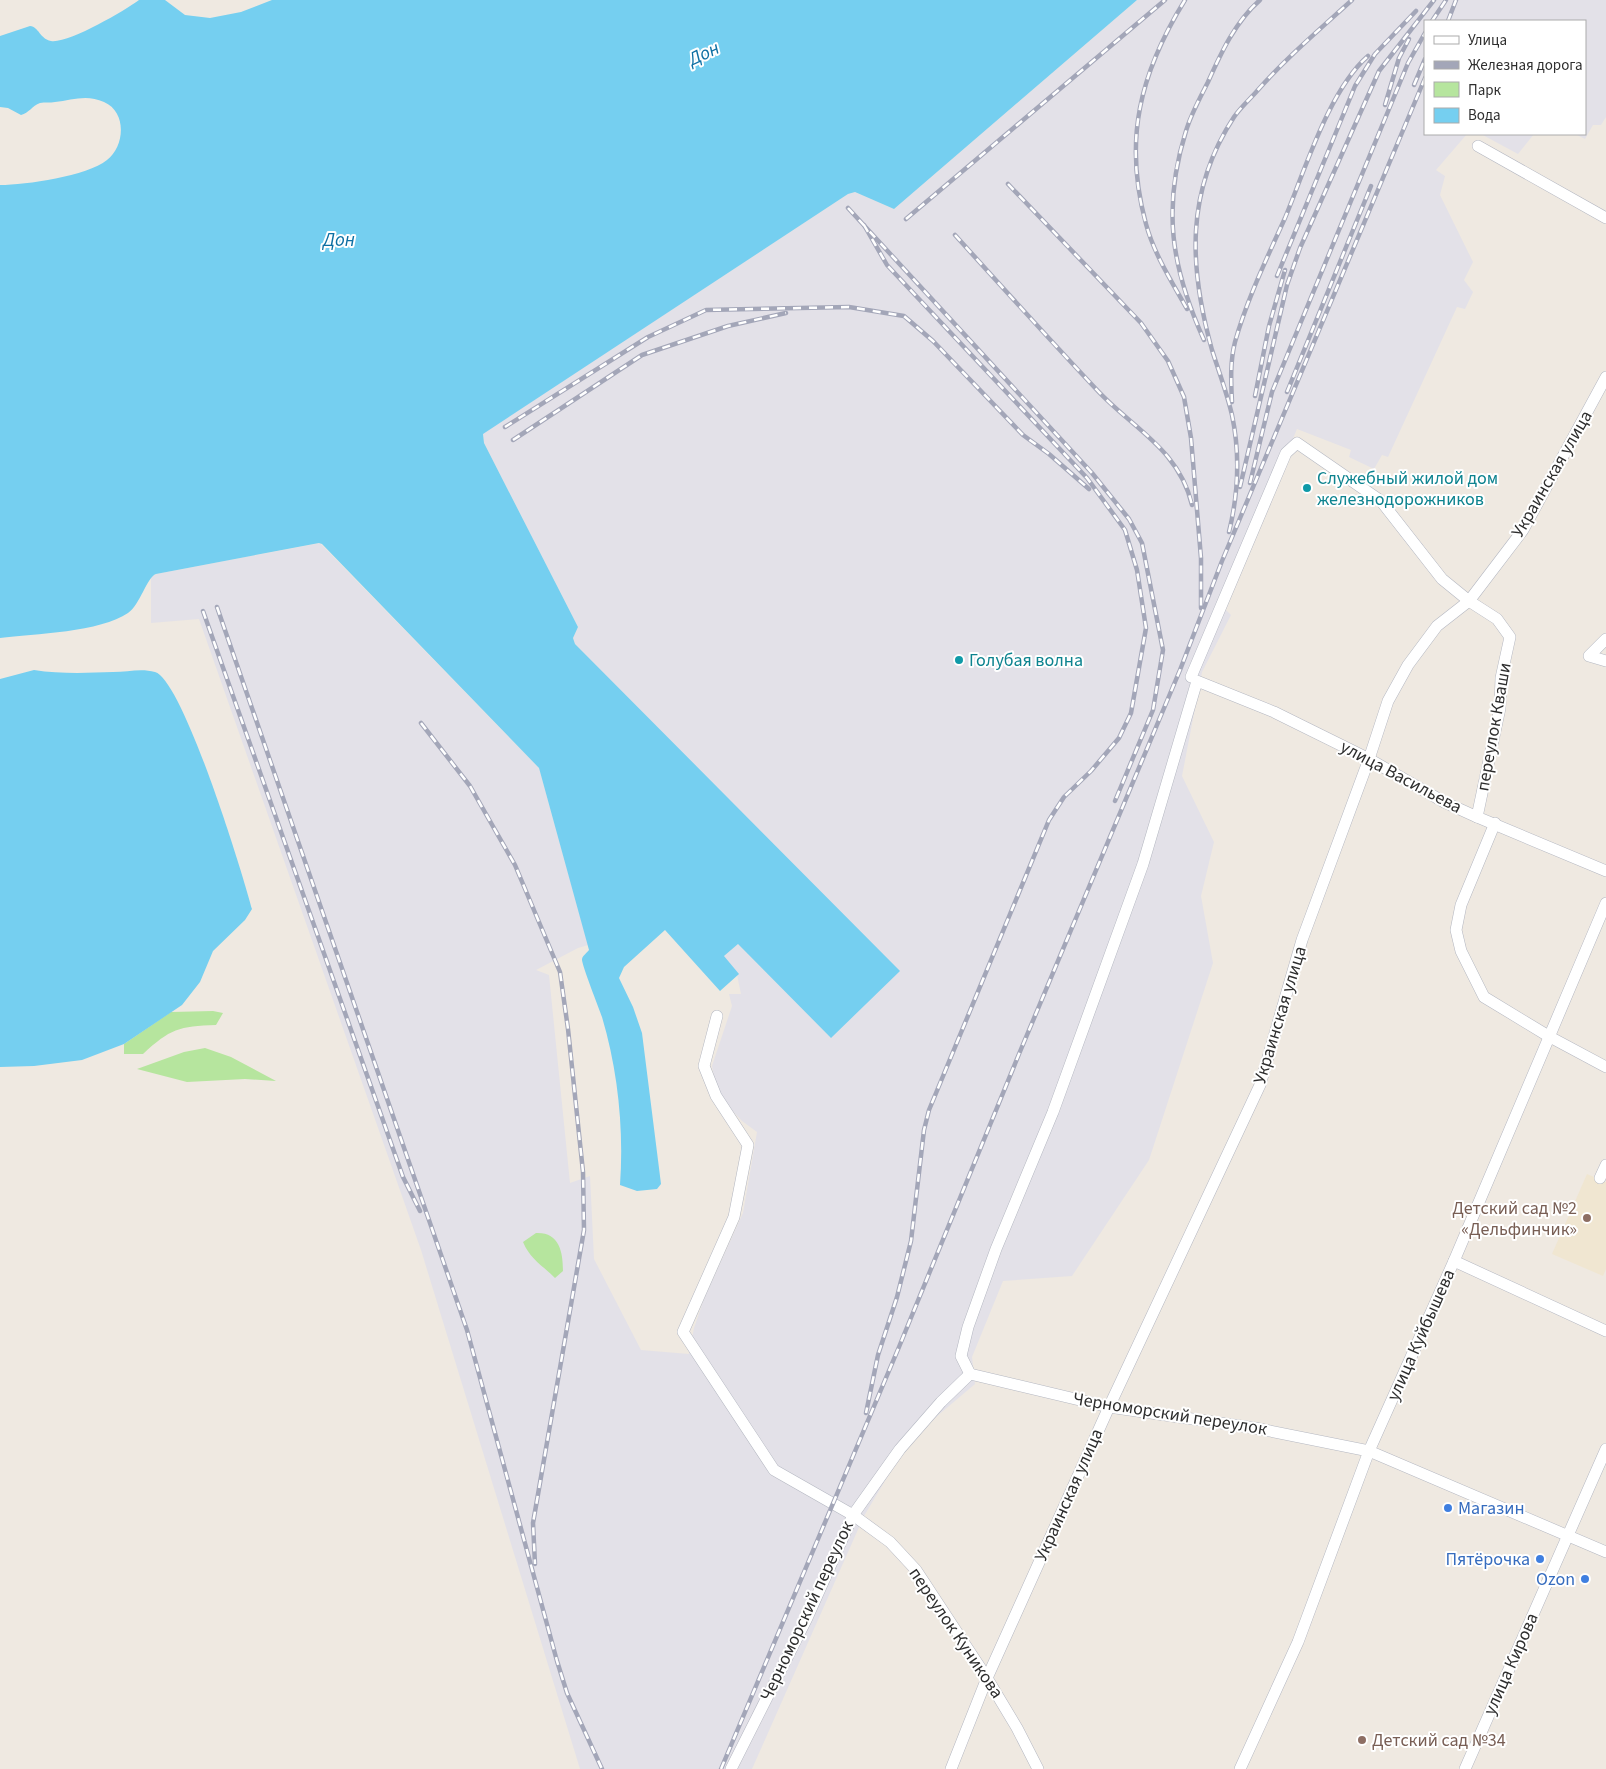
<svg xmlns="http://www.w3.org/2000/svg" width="1606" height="1769" font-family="'Source Sans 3',sans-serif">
<rect width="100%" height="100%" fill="#efe9e1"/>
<g fill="#e3e1e8">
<path d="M1137 0H1606V117L1601 125H1593L1585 139 1575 134H1585V21H1425V134H1467L1436 170 1445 176 1440 195 1473 262 1464 280 1473 292 1465 309 1457 307 1388 457 1382 455 1374 469 1349 457 1351 450 1297 429 1223 607 1231 615 1202 672 1182 776 1214 842 1201 896 1213 963 1149 1160 1072 1276 1003 1281 972 1357 975 1384 910 1439 864 1516 752 1769H580L421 1250 199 619 151 623V577L156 574 320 543 539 768 588 945 578 948 536 970 549 975 570 1183 590 1176 594 1259 641 1350 689 1354 694 1328 704 1299 743 1213 757 1132 742 1121 725 1103 715 1082 712 1066 732 1006 729 994H741L737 975 724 956 738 944 831 1038 692 764 575 644 573 638 578 627 484 443 483 433 848 194 855 192 894 209Z"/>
<path d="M1481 134H1534L1518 154Z"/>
</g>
<path fill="#f0e6d1" d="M1587 1174 1606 1182V1269L1603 1276 1552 1254Z"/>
<g fill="#b6e59e">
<path d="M213 1011 223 1013 216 1025C179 1026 170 1029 143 1054H124V1044L171 1012Z"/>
<path d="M205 1048 231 1057 276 1081 245 1079 187 1082 137 1069 184 1052Z"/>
<path d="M536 1233C559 1232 563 1251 563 1271L555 1278C542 1265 530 1259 523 1242Z"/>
</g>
<g fill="#75cff0">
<path d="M139 0H165L185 15 210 18 241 12 272 0H1137L894 209 855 192 848 194 483 434 484 443 578 627 573 638 575 644 900 971 831 1038 738 944 724 956 739 974 720 991 665 930 624 967 619 978 633 1007 642 1033 661 1184 657 1189 637 1191 620 1185C624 1129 618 1071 602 1017 599 1008 581 963 582 959 583 955 587 953 589 950L539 768 322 544 319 543 156 574C147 577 140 605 128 613 101 632 34 634 0 638V185C26 185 87 176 107 160 125 146 127 112 104 102 87 94 72 100 55 102 50 103 45 102 40 103 32 106 29 113 21 115L8 108 0 107V36L30 26C39 27 40 39 51 41 68 44 124 11 139 0Z"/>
<path d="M34 670C59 674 87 673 113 672 128 672 141 668 155 672 183 680 243 874 252 909L245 920 213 951 200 982 182 1005 124 1044 82 1060 34 1066 0 1067V679Z"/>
</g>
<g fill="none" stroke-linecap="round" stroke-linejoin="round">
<defs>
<g id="minor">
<path d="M1478 146 1606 218"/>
<path d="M1606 639 1589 656 1606 661"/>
<path d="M1191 677 1286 453 1297 443 1381 501 1442 579 1469 601 1497 619 1510 637 1501 678 1500 708 1477 817"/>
<path d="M1495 823 1461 905 1456 930 1461 951 1484 997 1550 1037 1606 1067"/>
<path d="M717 1016 704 1066 716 1096 748 1145 734 1217 683 1332 774 1470 853 1515 890 1542 916 1570 987 1678 1017 1728 1038 1769"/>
<path d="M1600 1178 1606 1165"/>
<path d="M1454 1261 1606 1331"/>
<path d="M970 1374 961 1356 968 1327 996 1249 1053 1112 1143 864 1197 681 1274 712 1369 759 1444 802 1477 817 1606 871"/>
<path d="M970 1374 1109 1407 1255 1428 1369 1451 1606 1552"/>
<path d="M731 1769 807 1618 853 1515 900 1449 941 1402 970 1374"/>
<path d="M951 1769 987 1678 1109 1407 1260 1085 1302 940 1369 759 1388 701 1408 665 1437 626 1469 601 1523 530 1606 377"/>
<path d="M1240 1769 1298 1642 1369 1451 1454 1261 1606 903"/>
<path d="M1465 1769 1606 1449"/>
</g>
</defs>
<use href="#minor" stroke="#b4b7c1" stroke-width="12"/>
<use href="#minor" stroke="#fff" stroke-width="11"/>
<defs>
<g id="rail">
<path d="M1185 0C1140 73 1123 140 1146 224 1154 254 1172 282 1187 309"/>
<path d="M1432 21 1446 0"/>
<path d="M1448 21 1456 0"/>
<path d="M1414 85 1425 59"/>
<path d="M1385 105 1399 58 1409 39"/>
<path d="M1008 184 1141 323 1168 361 1184 397 1191 438 1201 558V608"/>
<path d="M848 208 1092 473 1129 519 1142 543 1163 650 1153 710 1115 801"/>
<path d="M906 219 1165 0"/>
<path d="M864 225 887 265 1087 478 1125 530 1137 570 1146 628 1131 713 1119 738 1091 771 1064 797 1049 820 929 1110 924 1130 911 1241 897 1297 878 1355 866 1413"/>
<path d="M955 235C1002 287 1049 339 1097 390 1132 428 1179 449 1192 505"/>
<path d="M1277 276 1355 86 1375 54 1416 11"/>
<path d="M1204 340C1171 267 1162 208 1186 131 1191 114 1200 98 1208 82 1221 53 1235 22 1260 0"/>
<path d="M1287 392 1371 186"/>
<path d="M1255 396 1269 326 1285 270"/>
<path d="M1232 402C1231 382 1230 361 1235 342 1247 299 1267 258 1285 218 1305 170 1329 90 1368 56"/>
<path d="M505 427 648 337 706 310 849 307 904 316 933 341 1023 435 1049 454 1089 489"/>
<path d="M513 440 642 355 728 326 786 313"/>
<path d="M1250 483 1272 392 1408 63 1425 33"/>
<path d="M1240 487 1287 285 1300 248 1379 71 1434 0"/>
<path d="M1229 532C1238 495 1240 453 1232 415 1227 393 1219 372 1212 350 1189 267 1185 192 1234 117 1240 108 1249 100 1257 91 1286 58 1319 30 1352 0"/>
<path d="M217 607 467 1330 557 1661 567 1693 602 1769"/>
<path d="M203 611 403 1177 420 1211"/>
<path d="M421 723 470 786 515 865 560 972 568 1029 583 1172 584 1230 533 1523 535 1564"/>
<path d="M721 1769 899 1347 1019 1054 1180 670 1222 561 1425 78"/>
</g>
</defs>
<use href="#rail" stroke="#a3a6b8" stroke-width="4.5"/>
<use href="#rail" stroke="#fff" stroke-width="2.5" stroke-dasharray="8" stroke-linecap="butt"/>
</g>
<g fill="#0f9aa8" stroke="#fff" stroke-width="2">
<circle cx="1307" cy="488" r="5"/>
<circle cx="959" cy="660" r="5"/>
</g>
<g fill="#8d6e63" stroke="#fff" stroke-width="2">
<circle cx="1587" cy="1218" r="5"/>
<circle cx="1362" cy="1740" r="5"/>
</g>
<g fill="#3f7fe0" stroke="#fff" stroke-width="2">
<circle cx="1448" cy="1508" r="5"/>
<circle cx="1540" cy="1559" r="5"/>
<circle cx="1585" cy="1579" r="5"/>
</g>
<g text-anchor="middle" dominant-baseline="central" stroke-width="4" stroke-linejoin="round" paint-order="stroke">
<g font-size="18" fill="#2e2e2e" stroke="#fff">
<text transform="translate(1552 474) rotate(-60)">Украинская улица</text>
<text transform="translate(1494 727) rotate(-80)">переулок Кваши</text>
<text transform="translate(1401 777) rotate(28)">улица Васильева</text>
<text transform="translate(1280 1015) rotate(-73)">Украинская улица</text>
<text transform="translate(1421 1335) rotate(-66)">улица Куйбышева</text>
<text transform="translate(1170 1414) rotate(9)">Черноморский переулок</text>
<text transform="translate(1069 1495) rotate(-66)">Украинская улица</text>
<text transform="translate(807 1611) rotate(-65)">Черноморский переулок</text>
<text transform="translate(956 1633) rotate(56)">переулок Куникова</text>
<text transform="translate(1511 1664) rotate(-66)">улица Кирова</text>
</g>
<g font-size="18" fill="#0d838f" stroke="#fff" text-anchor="start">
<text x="1317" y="478">Служебный жилой дом<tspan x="1317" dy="21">железнодорожников</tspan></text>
<text x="969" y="660">Голубая волна</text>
</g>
<g font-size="18" fill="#785e54" stroke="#fff" text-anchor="end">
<text x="1577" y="1208">Детский сад №2<tspan x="1577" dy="21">«Дельфинчик»</tspan></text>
<text x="1372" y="1740" text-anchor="start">Детский сад №34</text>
</g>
<g font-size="18" fill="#366cbe" stroke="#fff" text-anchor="end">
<text x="1458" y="1508" text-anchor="start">Магазин</text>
<text x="1530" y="1559">Пятёрочка</text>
<text x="1575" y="1579">Ozon</text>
</g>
<g font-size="19" font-style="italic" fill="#0d6fa3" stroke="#fff">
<text transform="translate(704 54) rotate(-25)">Дон</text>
<text x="339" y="240">Дон</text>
</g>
</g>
<rect x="1424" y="20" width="162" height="115" fill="#ffffff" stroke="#ababab"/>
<rect x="1434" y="36" width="25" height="8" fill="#ffffff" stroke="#ababab"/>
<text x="1468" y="45" font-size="15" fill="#2e2e2e">Улица</text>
<rect x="1434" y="61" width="25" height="8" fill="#a3a6b8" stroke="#ababab"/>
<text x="1468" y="70" font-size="15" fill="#2e2e2e">Железная дорога</text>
<rect x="1434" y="82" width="25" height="15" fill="#b6e59e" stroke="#ababab"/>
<text x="1468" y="95" font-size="15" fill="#2e2e2e">Парк</text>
<rect x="1434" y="108" width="25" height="15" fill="#75cff0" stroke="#ababab"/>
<text x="1468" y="120" font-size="15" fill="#2e2e2e">Вода</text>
</svg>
